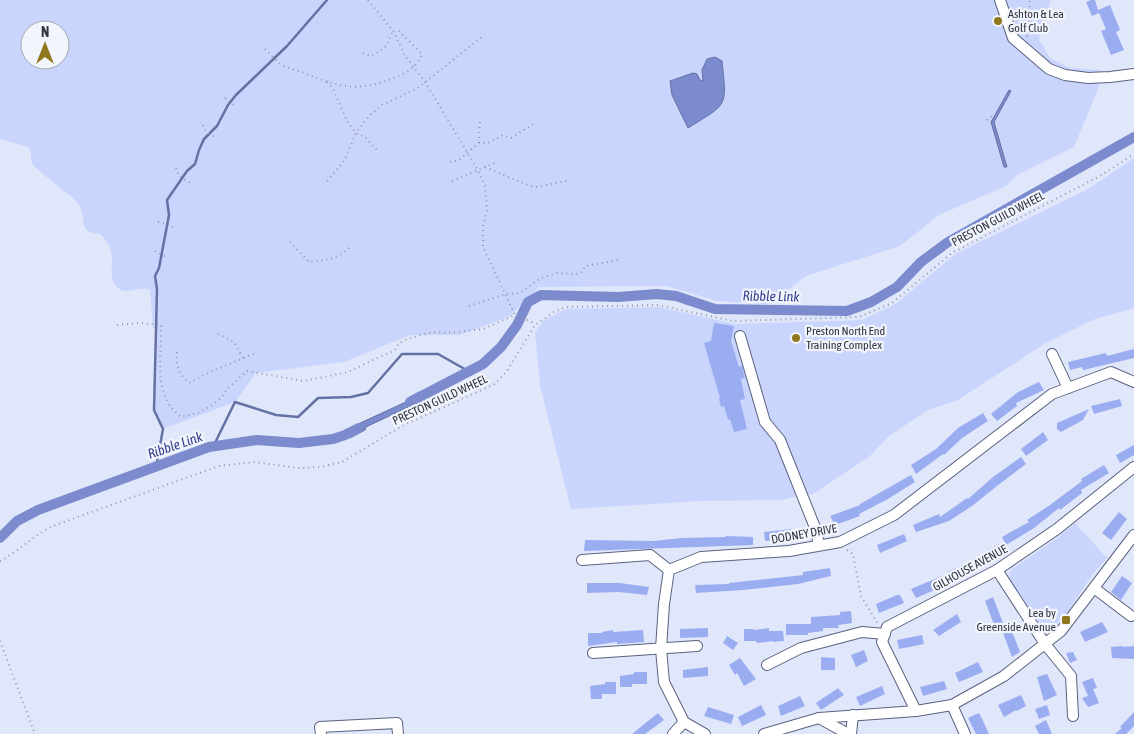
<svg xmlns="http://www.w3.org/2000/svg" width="1134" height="734" font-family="'Asap Condensed',sans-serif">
<rect width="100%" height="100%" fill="#e1e7fb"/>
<g fill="#cad5fe" fill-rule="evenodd">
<path d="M0 0H1051L1039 39 1050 58 1070 68 1101 70V82L1074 147 1017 175 1006 186 939 215 900 246 806 276 769 304 717 301 666 286 539 287 510 316 460 335H410L344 362 256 373 235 402 163 429 154 410 156 328H153L150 290C140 285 130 295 119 289 107 281 114 263 111 251 110 244 105 239 100 234 77 232 87 221 80 206 76 198 42 175 33 165 29 159 33 153 28 147L0 139ZM30 30H60V60H30Z"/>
<path d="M1134 158V308L1095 319 1044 344 958 400 928 410 889 436 870 456 813 494 802 495 782 500 702 501 571 509 540 385 535 332 544 320 566 309 659 307 735 324 862 320 894 305 957 253 1088 189Z"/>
<path d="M1075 523 1107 558 1093 574 1068 611 1054 627 1046 630 1038 626 1010 583 1009 576 1011 570 1057 538Z"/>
</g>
<g fill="#7b8bcd" stroke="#6471a3">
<path d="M715 57 722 61C727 108 728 103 688 128L672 95 670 81 693 73 697 74 700 80 703 81 702 70 707 59Z"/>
<path d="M1009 90 1011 91 994 122 1007 167H1004L991 122Z"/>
<path d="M419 392 425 401C417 405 411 405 404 409L366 427 365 430 350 438 345 430 408 401 410 397Z"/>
</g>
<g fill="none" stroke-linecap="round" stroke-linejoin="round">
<g stroke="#6471a3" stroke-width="2.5">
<path d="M213 447 235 402 276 415 298 417 318 398 351 397 368 393 402 354H438L470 372"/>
<path d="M156 467 163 429 154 410 157 289 155 276 159 268 169 215 167 200 187 171 195 164 199 150 204 139 217 126 228 105 236 95 287 46 327 0"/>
</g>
<g stroke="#7b8bcd" stroke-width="10">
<path d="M410 402 483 364 501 347 517 325 528 302 541 295 618 297 657 294 676 296 715 309 847 311 871 302 897 287 921 262 948 242 1134 137"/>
<path d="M0 538 17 521 38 510 209 447 257 440 299 443 333 439 345 435 359 428"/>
</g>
</g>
<g fill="#9badf1">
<path d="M1091 0H1095L1098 10 1110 5 1120 30 1116 32 1124 50 1111 55 1101 31 1106 29 1099 13 1092 16 1086 2Z"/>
<path d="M714 323 734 326 731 341 739 367 742 366 745 378 741 379 745 399 740 400 747 429 734 432 730 419 728 420 724 406 721 407 719 399 720 398 704 343 711 341Z"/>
<path d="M1134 349V358L1083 370 1082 367 1070 370 1068 362 1106 353 1107 356Z"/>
<path d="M1039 382 1044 390 1016 403 1017 406 997 421 991 414 1018 392Z"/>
<path d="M1120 399 1122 406 1094 414 1091 406Z"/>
<path d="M1089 409 1083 420 1061 432 1057 429V423Z"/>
<path d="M983 413 988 421 962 438 944 455 943 454 916 474 911 465 936 449 958 428Z"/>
<path d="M1043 432 1048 440 1026 456 1021 449Z"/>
<path d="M1134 445V455L1120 463 1116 455Z"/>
<path d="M1021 457 1026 464 997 486 972 506 949 521 916 532 913 525 939 514 940 517 967 498 968 499 993 477Z"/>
<path d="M1104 465 1109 473 1081 490 1082 493 1060 510 1059 508 1034 528 1006 545 1002 537 1029 522 1027 520 1050 505 1082 481 1081 479Z"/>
<path d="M911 475 915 482 888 499 859 514 860 516 835 525 830 516 860 505V504Z"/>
<path d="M1119 512 1127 519 1111 540 1102 533Z"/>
<path d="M792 529 793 539 765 541 764 532Z"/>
<path d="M904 534 907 541 880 553 877 545Z"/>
<path d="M726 536 753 537V545L584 551 585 540 654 541 681 538 726 537Z"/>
<path d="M999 544 1005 552 974 571 951 582 948 572 974 559Z"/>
<path d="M830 568 831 576 798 584 743 590 696 593 695 585 729 584V583L803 575V572Z"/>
<path d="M942 576 939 588 916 598 911 589Z"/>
<path d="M1122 576 1132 583 1121 600 1111 592Z"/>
<path d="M587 583H620L649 587 647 595 619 592 587 593Z"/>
<path d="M897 595H900L904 603 879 613 876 604Z"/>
<path d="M993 597 1003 623 995 627 985 601Z"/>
<path d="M851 611 852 623 838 625 839 628H823V631L808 633V635H786V624H811V617L840 615V612Z"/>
<path d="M957 614 961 622 939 636 933 630Z"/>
<path d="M1102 622 1108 632 1085 642 1080 632Z"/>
<path d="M1010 626 1020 652 1012 657 1002 630Z"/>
<path d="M708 628V637L680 638V629Z"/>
<path d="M769 628V631H783L784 641 773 642V641L757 643 756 641H744V629H754V630Z"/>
<path d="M613 630V632L643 630 644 642 617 644V642L588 646V633H602V632Z"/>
<path d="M922 635 924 644 899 649 897 640Z"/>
<path d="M727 636 738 643 733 650 723 643Z"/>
<path d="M1123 646V647L1134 646V659L1112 658 1111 647Z"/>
<path d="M864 650 868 661 856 667 851 655Z"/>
<path d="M1073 652 1077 660 1070 663 1066 653Z"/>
<path d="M821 657 835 658V670H821Z"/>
<path d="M740 658 756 679 744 686 737 673 735 675 729 665Z"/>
<path d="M978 662 983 672 959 682 955 673Z"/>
<path d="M708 667V676L683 678V670Z"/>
<path d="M634 672H647V684H632V687H620V676L634 674Z"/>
<path d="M1047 674 1057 695 1044 701 1037 677Z"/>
<path d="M1093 678 1097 688 1093 689 1099 703 1088 707 1082 698 1088 696 1082 682Z"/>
<path d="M944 681 947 689 923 696 920 687Z"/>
<path d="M605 682H616V694H602V699H591L590 686 605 684Z"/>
<path d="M882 686 885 694 860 706 856 697Z"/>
<path d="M838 688 844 695 821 710 816 703Z"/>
<path d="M1021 695 1026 706 1017 711 1016 710 1004 717 998 705Z"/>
<path d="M800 696 805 706 781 716 778 706Z"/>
<path d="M761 705 766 715 742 726 738 717Z"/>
<path d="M1047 705 1050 715 1039 719 1035 709Z"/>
<path d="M708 707 734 715 731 724 704 716Z"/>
<path d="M1134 712V726L1126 734H1115L1122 728 1120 727Z"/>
<path d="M658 713 664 720 645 734H632Z"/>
<path d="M979 713 984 723 989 734H976L968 718Z"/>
<path d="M1046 720 1052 734H1039L1035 726Z"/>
</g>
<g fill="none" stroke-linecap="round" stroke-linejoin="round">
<defs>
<g id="minor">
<path d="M1000 0 1013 38 1049 69 1065 75 1088 78 1110 77 1134 74"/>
<path d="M740 336 765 422 780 440 816 530 819 545"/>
<path d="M1052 354 1068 388"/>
<path d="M582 560 650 555 669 570"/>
<path d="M997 570 1045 644 1071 676 1073 716"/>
<path d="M1094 588 1131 616"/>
<path d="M593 653 697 646"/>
<path d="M767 665 801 648 862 632 885 634"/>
<path d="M952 705 965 734"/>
<path d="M916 711 882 642 887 627 997 570 1057 529 1134 467"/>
<path d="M819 718 848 734"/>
<path d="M321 734 320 727 397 723 398 734"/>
<path d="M673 734 684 722"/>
<path d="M705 734 684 722 664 682 661 649 664 604 669 570 701 557 789 551 840 542 894 515 1052 394 1111 372 1134 382"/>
<path d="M764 734 819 718 916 711 952 705 1004 676 1061 631 1134 535"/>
<path d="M851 734 853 715"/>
</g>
</defs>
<use href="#minor" stroke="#5a627f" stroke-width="12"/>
<g stroke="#9297a8" stroke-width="2" stroke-dasharray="1 4" stroke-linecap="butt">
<path d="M368 0 394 32 404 54 427 85 477 169 485 186 487 210 483 226V247L515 315 532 322 535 325"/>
<path d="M1027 37 1030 0"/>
<path d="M265 49C270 53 274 59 279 63 286 68 296 70 304 73 341 88 360 93 398 76 408 72 419 64 422 54L397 29"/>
<path d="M363 53 371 56C376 53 382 51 386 46 389 41 389 36 394 31"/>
<path d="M327 82 333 89 348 123 356 133 365 137 377 150"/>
<path d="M225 98 235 106"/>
<path d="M987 120 992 116H999"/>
<path d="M203 125 205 130 214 137"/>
<path d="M479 143 480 120"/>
<path d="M450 162 459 160 479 143H488L503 135 511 138 535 123"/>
<path d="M485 167 530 186 538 187 570 180"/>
<path d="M176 168 179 176 190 183"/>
<path d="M327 181 344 161 356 133 370 115 382 105 418 88 483 36"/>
<path d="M452 181 495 163"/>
<path d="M158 222 170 225 173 228"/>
<path d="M290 242 309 262C326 260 341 259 351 245"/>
<path d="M155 251 166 257"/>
<path d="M469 306 505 294 520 293 541 278 557 273 579 274 583 271 585 266 619 260"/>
<path d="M117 325 139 323 161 325C162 356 152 396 181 417L198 413 209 407 220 399 229 387 247 371 303 381 324 377 348 372 373 360 395 350 399 343 407 339 433 332 448 333 483 329 515 315"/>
<path d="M218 334 234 342 243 358"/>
<path d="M177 352C176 366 178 373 189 383L210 372 256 353"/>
<path d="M847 550 853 554 861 596 878 624"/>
<path d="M0 561C19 551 34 535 53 526L219 466 255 462 298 468 321 467 342 462 402 426 495 384 507 371 535 325 554 312 566 307 657 305 733 321 859 317 892 303 952 253 1100 176 1134 154"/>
<path d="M0 641 35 734"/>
</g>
<use href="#minor" stroke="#fff" stroke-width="10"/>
</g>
<g fill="#90771d" stroke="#f2f5fb" stroke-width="2">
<circle cx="998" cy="21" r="5"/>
<circle cx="796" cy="338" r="5"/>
<rect x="1061" y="615" width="10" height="10" rx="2.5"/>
</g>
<g text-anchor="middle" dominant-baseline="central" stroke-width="4.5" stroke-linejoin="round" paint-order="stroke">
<g font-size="12" fill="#303441" stroke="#f2f5fb" text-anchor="start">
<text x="1008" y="14">Ashton &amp; Lea<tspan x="1008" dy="14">Golf Club</tspan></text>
<text x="806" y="331">Preston North End<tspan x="806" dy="14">Training Complex</tspan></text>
<text x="1056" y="613" text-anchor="end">Lea by<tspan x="1056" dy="14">Greenside Avenue</tspan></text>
</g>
<g font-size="12" fill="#303441" stroke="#f2f5fb">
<text transform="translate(998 219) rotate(-28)">PRESTON GUILD WHEEL</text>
<text transform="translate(440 400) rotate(-25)">PRESTON GUILD WHEEL</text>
<text transform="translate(804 534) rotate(-10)">DODNEY DRIVE</text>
<text transform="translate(970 568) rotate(-29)">GILHOUSE AVENUE</text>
</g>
<g font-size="14" font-style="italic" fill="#343f8f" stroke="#f2f5fb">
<text transform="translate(771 296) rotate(1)">Ribble Link</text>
<text transform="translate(175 445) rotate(-19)">Ribble Link</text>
</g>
</g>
<g transform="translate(45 45)"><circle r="24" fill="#f2f5fb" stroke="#a4a8b1"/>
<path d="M0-4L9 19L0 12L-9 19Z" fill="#90771d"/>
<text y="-8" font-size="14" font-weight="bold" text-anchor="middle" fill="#303441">N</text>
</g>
</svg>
